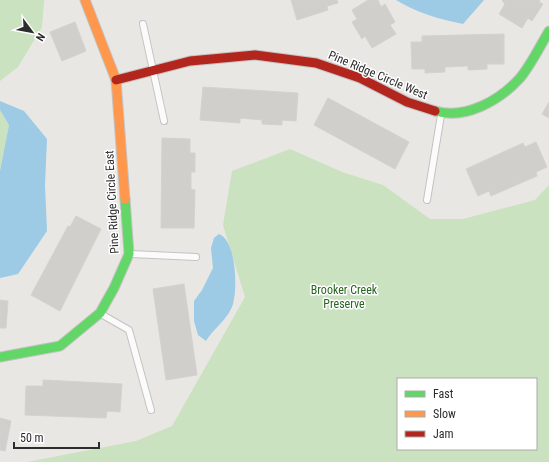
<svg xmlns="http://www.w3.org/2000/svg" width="549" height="462" font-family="'Roboto Condensed',sans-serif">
<rect width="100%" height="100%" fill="#e9e7e3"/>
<g fill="#cae2bf" fill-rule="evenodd">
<path d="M0 0H44L42 27 18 67 0 81Z"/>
<path d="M0 110 9 125 0 171Z"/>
<path d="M290 149 342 172 383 185 430 219H463L535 200 549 185V462H27L136 441 172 426 245 297 223 225 232 171ZM398 379H536V449H398Z"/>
</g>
<g fill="#9dcae4">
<path d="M396 0H484L463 24C439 19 417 13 396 0Z"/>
<path d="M0 101 24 111 47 139 45 185 47 231 18 274 0 278V171L9 125 0 110Z"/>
<path d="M219 234C237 241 238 292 232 307 226 321 213 329 206 341L198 335 194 321V301L202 290 213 268 211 248 214 238Z"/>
</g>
<g fill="#d1cfcc" stroke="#d4d2cf">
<path d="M291 0H337L338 3 327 6 328 10 297 20Z"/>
<path d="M368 0H378L381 7 385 4 395 22 390 25 396 34 372 48 365 36 362 39 352 22 357 19 352 10Z"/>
<path d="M503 0H540L539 2 543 4 532 21 528 18 522 28 499 14 505 4 502 1Z"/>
<path d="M75 22 86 51 62 61 50 32Z"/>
<path d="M504 34V64H487V69L468 70V66L445 67V72L425 73V69H412L411 42H422V36Z"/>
<path d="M203 87 298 93 296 121 282 120V125L262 124V120L240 118V123L200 120Z"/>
<path d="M328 98 409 142 395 169 314 125Z"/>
<path d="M549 102V118L542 114Z"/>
<path d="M162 138 190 139V153H195V172H191V189L195 190 194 228H161Z"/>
<path d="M536 142 547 167 536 172 537 176 491 196 489 191 478 196 466 169 523 143 525 147Z"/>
<path d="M76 216 101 229 60 311 31 295 68 226 70 227Z"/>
<path d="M184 284 197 375 166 380 153 289Z"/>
<path d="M0 300 8 301 6 328H0Z"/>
<path d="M43 380 122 384 120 412 107 411 106 418 25 415 26 386H43Z"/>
<path d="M0 418 11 421 5 451 0 450Z"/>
</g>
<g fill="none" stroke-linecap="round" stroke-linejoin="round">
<defs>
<g id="lane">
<path d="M143 24 164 121"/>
<path d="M427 200 441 115"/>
<path d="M131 254 196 257"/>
<path d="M101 314 129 330 151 410"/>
</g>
<g id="fast">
<path d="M435 111C466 120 500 100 520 78 531 65 540 46 549 31"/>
<path d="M0 357 60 346 100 313 114 288 129 254 125 199"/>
</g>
<path id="slow" d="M85 0 116 80 125 199"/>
<path id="jam" d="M116 80 190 61 255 55 316 63 360 78 407 102 435 111"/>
</defs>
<use href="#lane" stroke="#c4c3c2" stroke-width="8"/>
<use href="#fast" stroke="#c4c3c2" stroke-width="11"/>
<use href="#slow" stroke="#c4c3c2" stroke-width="11"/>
<use href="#jam" stroke="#c4c3c2" stroke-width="11"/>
<use href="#lane" stroke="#fcfbfb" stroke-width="6"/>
<use href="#fast" stroke="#63d668" stroke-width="9"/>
<use href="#slow" stroke="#ff974d" stroke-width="9"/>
<use href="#jam" stroke="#b3261e" stroke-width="9"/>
</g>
<g text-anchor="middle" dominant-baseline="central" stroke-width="3" stroke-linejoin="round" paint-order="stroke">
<g font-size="12" fill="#2c2c2c" stroke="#fff">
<text transform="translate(378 75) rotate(23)">Pine Ridge Circle West</text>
<text transform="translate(112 202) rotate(-93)">Pine Ridge Circle East</text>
</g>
<g font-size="12" fill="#296322" stroke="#fff">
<text x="344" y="290">Brooker Creek<tspan x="344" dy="14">Preserve</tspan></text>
</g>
</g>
<rect x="397" y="378" width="140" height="72" fill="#ffffff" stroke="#ababab"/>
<rect x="405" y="391" width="20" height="6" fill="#63d668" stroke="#ababab"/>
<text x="433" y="398" font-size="12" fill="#2c2c2c">Fast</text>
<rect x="405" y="411" width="20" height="6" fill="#ff974d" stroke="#ababab"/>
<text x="433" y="418" font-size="12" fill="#2c2c2c">Slow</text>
<rect x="405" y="431" width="20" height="6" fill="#b3261e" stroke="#ababab"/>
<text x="433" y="438" font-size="12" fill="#2c2c2c">Jam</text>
<g transform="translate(32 32) rotate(122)" stroke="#ffffff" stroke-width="3" paint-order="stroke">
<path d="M0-3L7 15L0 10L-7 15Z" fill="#2c2c2c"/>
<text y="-6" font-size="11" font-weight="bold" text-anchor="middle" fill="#2c2c2c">N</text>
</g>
<path d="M14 442v6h85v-6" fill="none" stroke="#2c2c2c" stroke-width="2"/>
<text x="20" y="442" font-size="12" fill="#2c2c2c" stroke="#ffffff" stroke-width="3" paint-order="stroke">50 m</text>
</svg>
